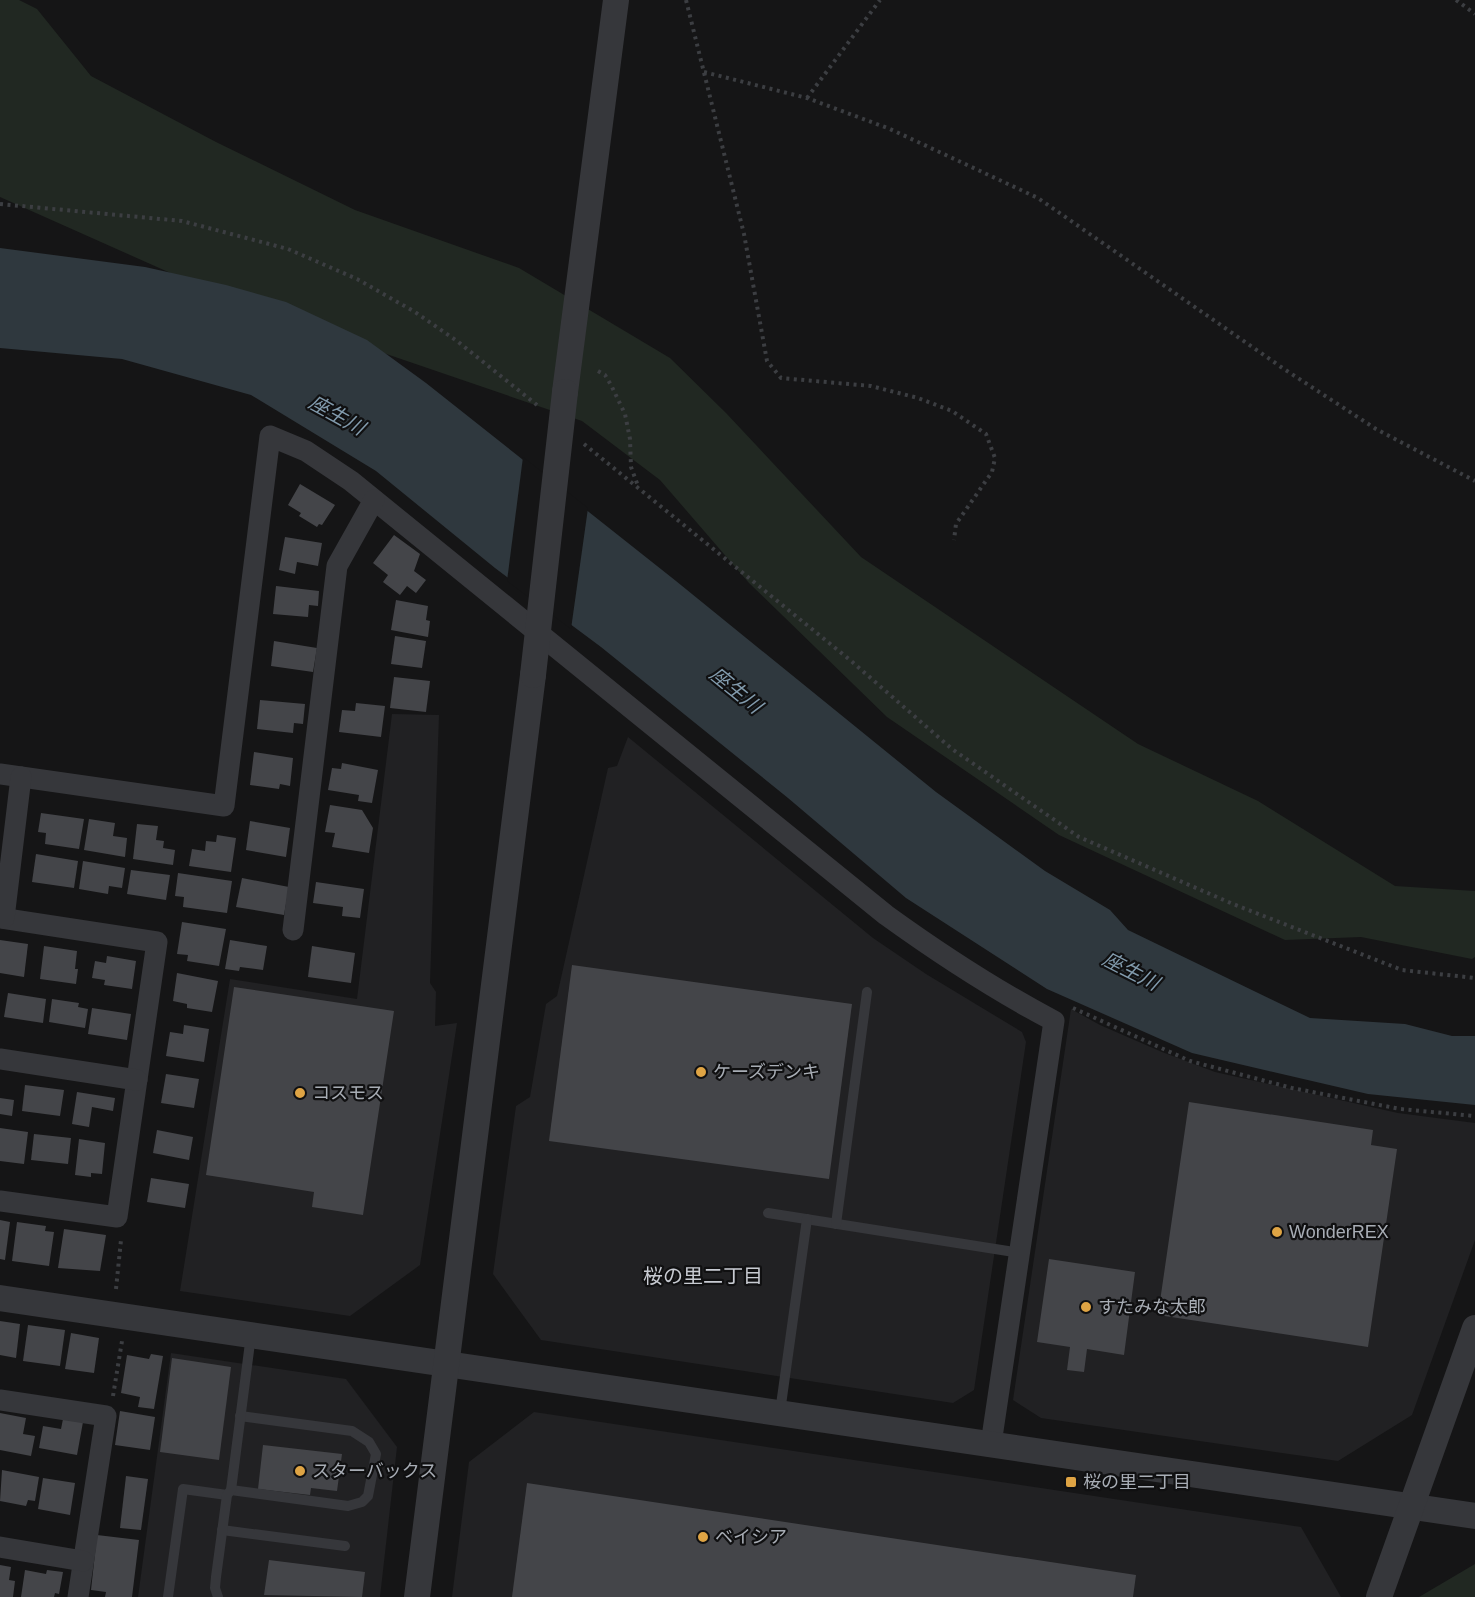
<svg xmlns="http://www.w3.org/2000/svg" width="1475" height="1597" font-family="Arial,'Noto Sans JP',sans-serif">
<rect width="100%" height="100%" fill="#151516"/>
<g fill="#212123">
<path d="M392 714 439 715 430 983 436 992 435 1026 457 1023 420 1265 350 1316 180 1291 230 979 357 999Z"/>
<path d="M628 737 873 938 926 974 1022 1032 1026 1042 974 1390 953 1403 541 1340 493 1274 516 1106 530 1097 546 1004 557 996 608 768 617 766Z"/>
<path d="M1071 1009 1100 1025 1162 1052 1215 1072 1398 1113 1475 1123V1240L1412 1415 1338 1461 1041 1418 1013 1400Z"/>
<path d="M171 1353 346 1379 397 1447 380 1597H138Z"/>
<path d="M534 1412 1301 1527 1341 1597H452L469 1462Z"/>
</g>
<g fill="#212822">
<path d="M0 0H19L37 9 91 76 216 142 355 210 519 268 670 358 726 413 861 557 1138 744 1258 801 1395 886 1475 891V957L1472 959 1361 937 1285 940 1059 835 887 717 749 583 660 480 582 421 240 304 0 197Z"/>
<path d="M1475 1564V1597H1419Z"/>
</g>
<path fill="#2f383e" d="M0 248 145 267 226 285 286 302 367 340 426 383 676 581 936 792 1045 871 1110 910 1128 930 1310 1018 1405 1024 1452 1036H1475V1105L1368 1094 1192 1053 1047 989 906 898 788 798 601 647 495 568 376 471 251 395 122 359 0 348Z"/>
<path fill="#151516" d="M523 457 588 508 571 629 507 581Z"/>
<g fill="#444549">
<path d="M300 484 335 505 322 525 319 524 317 527 299 516 301 513 288 505Z"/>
<path d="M394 535 420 554 414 571 426 580 416 593 407 586 400 595 383 582 388 575 373 563Z"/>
<path d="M285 537 322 543 318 566 297 562 295 574 279 570Z"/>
<path d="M276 586 319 591 318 606 309 605 308 617 273 614Z"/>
<path d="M396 600 428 606 426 620 430 621 428 637 391 630Z"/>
<path d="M395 636 426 641 422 668 391 664Z"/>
<path d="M274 641 317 648 313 672 271 666Z"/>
<path d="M394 677 430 681 426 712 390 708Z"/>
<path d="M260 700 305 704 303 724 294 723 293 733 257 729Z"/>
<path d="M356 703 385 706 381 737 339 732 342 710 355 711Z"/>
<path d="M254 752 293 758 290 786 280 784 279 789 250 785Z"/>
<path d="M342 763 378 770 372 803 358 801 359 795 328 790 332 768 341 769Z"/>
<path d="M330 805 362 810 373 828 369 853 332 847 335 833 325 832Z"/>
<path d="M41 813 84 819 79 849 45 844 46 833 38 832Z"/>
<path d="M89 819 115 823 113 836 127 838 125 857 84 850Z"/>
<path d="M250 821 290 828 286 857 246 850Z"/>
<path d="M137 824 158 826 156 840 164 841 163 848 175 850 173 865 133 859Z"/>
<path d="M217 835 236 838 231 872 189 866 192 849 205 851 206 841 216 842Z"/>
<path d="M36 854 78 861 74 888 32 882Z"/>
<path d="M83 861 125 868 122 888 109 886 108 894 79 889Z"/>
<path d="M131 870 170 875 166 900 127 894Z"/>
<path d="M178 873 232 881 227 913 183 907 184 897 175 896Z"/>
<path d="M242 878 289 887 284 915 236 907Z"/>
<path d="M316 882 364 889 360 918 342 916 343 907 313 903Z"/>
<path d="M182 922 226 929 219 966 187 961 188 955 177 954Z"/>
<path d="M0 940 28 944 24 977 0 973Z"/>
<path d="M230 940 267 946 263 970 240 967 239 971 225 969Z"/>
<path d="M44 946 77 951 75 969H78L76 984 40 979Z"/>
<path d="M312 946 355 953 351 983 308 977Z"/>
<path d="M107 956 136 961 132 989 104 985 105 980 92 978 95 961 106 963Z"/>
<path d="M572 965 852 1004 829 1179 549 1141Z"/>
<path d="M177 973 218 981 212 1012 187 1008V1004L173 1001Z"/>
<path d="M234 987 394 1011 363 1215 312 1207 314 1192 206 1175Z"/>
<path d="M8 993 46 999 43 1023 4 1017Z"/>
<path d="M52 999 79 1003 78 1007 88 1009 85 1028 49 1022Z"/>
<path d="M92 1008 131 1014 127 1040 88 1034Z"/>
<path d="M184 1025 209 1029 204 1062 166 1056 170 1032 183 1034Z"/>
<path d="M166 1074 199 1079 194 1108 161 1103Z"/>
<path d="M25 1085 64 1090 60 1116 22 1111Z"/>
<path d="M77 1092 115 1098 113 1111 92 1107 89 1127 72 1124Z"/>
<path d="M0 1098 14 1100 12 1116 0 1114Z"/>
<path d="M1189 1102 1373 1130 1371 1145 1397 1149 1368 1347 1158 1315Z"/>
<path d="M0 1128 28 1132 24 1164 0 1161Z"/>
<path d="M157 1130 193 1137 189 1160 153 1153Z"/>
<path d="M34 1134 71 1138 68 1164 31 1160Z"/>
<path d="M79 1139 105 1143 102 1174 91 1173V1177L75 1175Z"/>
<path d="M151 1178 189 1184 185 1208 147 1202Z"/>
<path d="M0 1220 10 1222 5 1260 0 1259Z"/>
<path d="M17 1222 46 1226 45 1231 54 1232 49 1266 12 1261Z"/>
<path d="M64 1229 106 1235 100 1271 58 1268Z"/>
<path d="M1049 1259 1135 1272 1124 1355 1087 1349 1084 1372 1067 1370 1070 1347 1037 1342Z"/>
<path d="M0 1321 20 1324 16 1358 0 1355Z"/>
<path d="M28 1325 65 1330 60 1366 23 1361Z"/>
<path d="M71 1333 99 1338 94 1373 65 1369Z"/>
<path d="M151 1354 163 1356 154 1409 138 1407 140 1397 121 1393 127 1355 149 1359Z"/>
<path d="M172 1358 231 1367 219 1460 160 1452Z"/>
<path d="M120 1411 155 1417 150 1450 115 1445Z"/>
<path d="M0 1413 26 1418 23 1434 35 1436 31 1456 0 1450Z"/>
<path d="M63 1419 83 1422 77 1455 39 1448 43 1426 61 1429Z"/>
<path d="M263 1445 342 1454 337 1491 311 1488 310 1495 258 1489Z"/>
<path d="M2 1470 39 1477 35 1501 28 1500 26 1506 0 1501Z"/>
<path d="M126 1476 148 1479 141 1530 120 1528Z"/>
<path d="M43 1478 75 1483 70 1515 38 1509Z"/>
<path d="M527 1483 1136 1575 1133 1597H512Z"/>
<path d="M97 1535 139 1540 132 1597H105L106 1592 91 1590Z"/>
<path d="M269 1560 365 1572 362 1597 264 1595Z"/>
<path d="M0 1565 11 1567 9 1580 15 1581 13 1597H0Z"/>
<path d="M25 1570 46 1574 47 1570 63 1572 59 1594 55 1593 54 1597H21Z"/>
</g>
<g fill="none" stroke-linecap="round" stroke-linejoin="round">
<g stroke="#3c3e42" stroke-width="4" stroke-dasharray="3 4.5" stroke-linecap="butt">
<path d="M686 0 744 234 767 361 781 378 871 386 918 398 952 411 986 434 995 458 992 472 956 524 954 540"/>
<path d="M1456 0 1475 14"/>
<path d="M704 72 807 98 890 129 1038 198 1284 369 1376 429 1475 481"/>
<path d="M807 98 880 0"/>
<path d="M0 204 182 221 288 249 357 279 415 312 457 341 537 405"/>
<path d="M598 371 605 375 611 385 625 414 630 439 631 467 638 486"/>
<path d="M584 444 850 660 952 749 1079 837 1233 904 1402 970 1475 978"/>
<path d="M1073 1008 1190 1061 1292 1088 1400 1109 1475 1116"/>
<path d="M116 1289 121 1240"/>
<path d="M113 1396 122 1341"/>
</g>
<g stroke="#36373b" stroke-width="10">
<path d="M768 1213 1020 1253"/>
<path d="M836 1224 867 992"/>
<path d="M780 1412 807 1219"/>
<path d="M231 1490 348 1506 362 1502 368 1496 376 1454 369 1442 352 1431 240 1416"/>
<path d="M222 1530 345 1546"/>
<path d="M168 1597 183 1489 227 1495"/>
<path d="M218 1597 215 1588 216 1577 227 1495 231 1490 251 1335"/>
</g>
<g stroke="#36373b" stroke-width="21">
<path d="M0 774 224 806 270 436 306 451 351 481 886 915C940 954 995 990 1054 1021L991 1444"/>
<path d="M0 918 157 942 117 1217 0 1201"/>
<path d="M4 918 21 777"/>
<path d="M293 930 337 566 374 500"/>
<path d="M0 1059 137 1080"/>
<path d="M0 1400 106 1416 78 1597"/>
<path d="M0 1547 83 1561"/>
</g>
<g stroke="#36373b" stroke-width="26">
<path d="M565 392 616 0"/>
<path d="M0 1298 1475 1516"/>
<path d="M417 1597 533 675"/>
<path d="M1379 1597 1475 1328"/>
</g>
<path stroke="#36373b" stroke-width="26" d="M533 675 565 392"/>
</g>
<g fill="#dfa444" stroke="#101011" stroke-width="2">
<circle cx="701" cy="1072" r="6"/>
<circle cx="300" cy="1093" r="6"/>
<circle cx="1277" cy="1232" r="6"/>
<circle cx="1086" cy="1307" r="6"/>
<circle cx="300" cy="1471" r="6"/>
<rect x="1065" y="1476" width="12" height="12" rx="3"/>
<circle cx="703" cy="1537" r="6"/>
</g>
<g text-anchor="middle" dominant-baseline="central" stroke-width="4.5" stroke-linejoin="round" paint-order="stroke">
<g font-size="18" fill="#a8adb5" stroke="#101011" text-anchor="start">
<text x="713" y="1072">ケーズデンキ</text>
<text x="312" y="1093">コスモス</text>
<text x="1289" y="1232">WonderREX</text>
<text x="1098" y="1307">すたみな太郎</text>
<text x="312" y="1471">スターバックス</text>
<text x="1083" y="1482">桜の里二丁目</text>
<text x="715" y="1537">ベイシア</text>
</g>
<g font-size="20" font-style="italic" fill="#829bad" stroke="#101011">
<text transform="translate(337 415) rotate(29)">座生川</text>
<text transform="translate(736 690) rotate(39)">座生川</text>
<text transform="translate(1131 971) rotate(27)">座生川</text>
</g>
<g font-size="20" fill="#c8cbd2" stroke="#101011">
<text x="703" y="1276">桜の里二丁目</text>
</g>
</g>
</svg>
